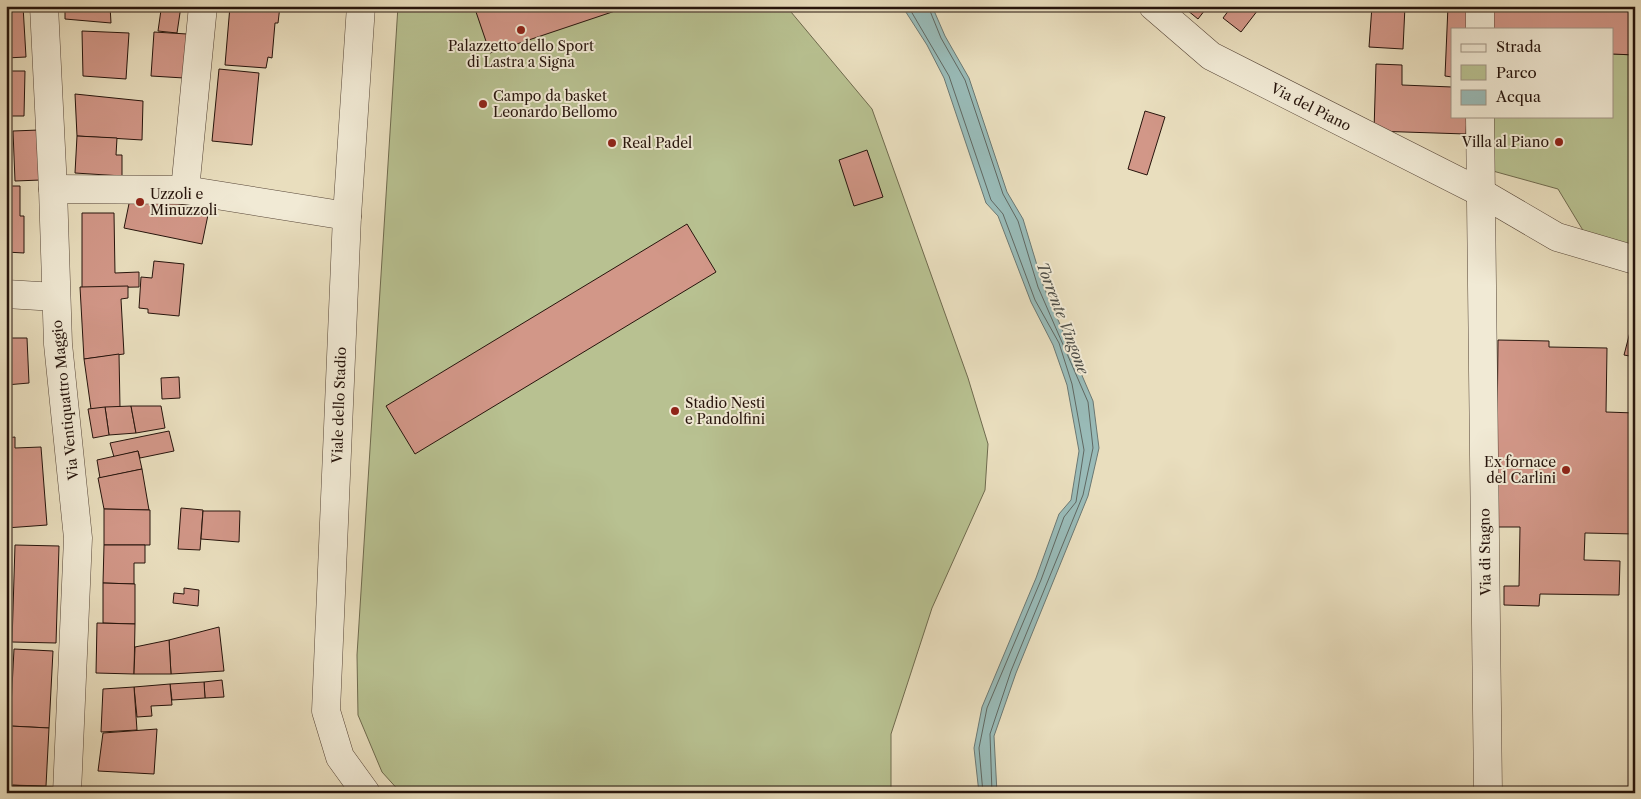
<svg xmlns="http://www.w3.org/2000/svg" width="1641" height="799" font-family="'Libre Caslon Text',serif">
<rect width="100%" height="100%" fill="#e9debe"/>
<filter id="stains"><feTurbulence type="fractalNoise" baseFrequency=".004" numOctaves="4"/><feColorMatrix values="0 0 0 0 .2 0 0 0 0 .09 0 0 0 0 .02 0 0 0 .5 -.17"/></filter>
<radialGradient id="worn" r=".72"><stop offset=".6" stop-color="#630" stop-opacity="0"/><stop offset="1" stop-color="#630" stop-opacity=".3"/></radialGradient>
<g fill="#b8c191" stroke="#6f6a4e">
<path d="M398 6H786L872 109 968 378 988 444 985 490 932 608 891 734V793H401L382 772 358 715 357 655Z"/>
<path d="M1612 54 1635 55V210L1633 218 1635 219V250L1587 237 1558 189 1482 168 1483 116H1612Z"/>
</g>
<path fill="#99bbb8" stroke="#6b7873" d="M902 6H932L945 36 969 78 1007 192 1023 219 1043 285 1093 401 1099 448 1088 496 1016 673 994 736 997 793H979L974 748 982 707 1036 578 1059 514 1071 500 1079 451 1067 385 1053 345 1031 302 998 216 986 203 944 78 927 45Z"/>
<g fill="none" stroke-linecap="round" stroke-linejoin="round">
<g stroke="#606862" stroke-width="1">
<path d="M908 6 949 76 991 200 1003 214 1035 300 1059 343 1072 384 1084 450 1076 502 1064 517 1041 580 987 708 979 748 983 793"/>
<path d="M928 6 941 38 965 80 1003 194 1018 221 1038 287 1088 402 1093 448 1083 495 1011 671 990 734 992 793"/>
</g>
</g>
<g fill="#d29788" stroke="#26140c">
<path d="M6 6H23L26 57 6 58Z"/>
<path d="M65 6H110L111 23 65 19Z"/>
<path d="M166 6H181L177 33 158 31 161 10 165 11Z"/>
<path d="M230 6H280L278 23H275L272 58 268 57 266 68 225 65Z"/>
<path d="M474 6H630L490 53Z"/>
<path d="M1182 6H1208L1198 19Z"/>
<path d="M1232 6H1261L1241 32 1223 18Z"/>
<path d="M1372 6H1405L1403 49 1369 47Z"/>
<path d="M1448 6H1472L1471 29H1452V77L1445 76Z"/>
<path d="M1493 6 1635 7V55L1612 54V29H1493Z"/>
<path d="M82 31 129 33 126 79 83 76Z"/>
<path d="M154 32 187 34 184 78 151 76Z"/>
<path d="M1376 64 1402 65V85L1452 87V116H1467L1466 134 1374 131Z"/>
<path d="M219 69 259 73 252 145 212 141Z"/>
<path d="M6 71H25L24 116H6Z"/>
<path d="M75 94 143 101 142 140 77 136Z"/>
<path d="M1145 111 1165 117 1147 175 1128 169Z"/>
<path d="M39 130 41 180 15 181 13 131Z"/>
<path d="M77 136 117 138 116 155H122V176L75 173Z"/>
<path d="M867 150 883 197 854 206 839 160Z"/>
<path d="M6 186H20V216H24V253L6 252Z"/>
<path d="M131 194 209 210 202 244 124 228Z"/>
<path d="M82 213H114L115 273 139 272V287L82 288Z"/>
<path d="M687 224 716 272 415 454 386 406Z"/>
<path d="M154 261 184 264 179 316 148 313V309L139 308 141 277 152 278Z"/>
<path d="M128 286V298L121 299 124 354 84 359 80 287Z"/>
<path d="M1635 313V357L1624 355Z"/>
<path d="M6 338H27L29 383 6 385Z"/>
<path d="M1498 340 1549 341V347L1607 348 1606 412 1635 413V534L1585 533 1584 560 1620 561 1619 595 1540 594 1539 606 1504 605V586H1519L1520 527H1496Z"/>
<path d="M119 354 120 407 91 409 84 359Z"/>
<path d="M179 377 180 398 162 399 161 378Z"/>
<path d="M131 406 136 433 109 435 105 407Z"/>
<path d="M131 406H161L165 428 136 433Z"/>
<path d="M105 407 109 435 93 438 88 409Z"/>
<path d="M169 431 174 451 140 458 138 451 114 457 110 443Z"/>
<path d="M15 437V448L41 447 47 525 6 528V438Z"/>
<path d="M138 451 142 469 100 478 97 460Z"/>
<path d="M142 469 149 510 104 509 98 478Z"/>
<path d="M181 508 203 510 200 550 178 549Z"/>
<path d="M104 509 150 510V545H104Z"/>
<path d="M203 511H240L239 542 201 539Z"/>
<path d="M15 545 59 546 56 643 12 642Z"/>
<path d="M104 545H145V563H134V584L103 583Z"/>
<path d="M103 583 135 584V624L103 623Z"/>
<path d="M184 588 199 590 198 606 173 603 174 593 184 594Z"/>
<path d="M97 623 135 624 134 674 96 673Z"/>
<path d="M219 627 224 671 171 674 169 640Z"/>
<path d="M169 640 171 674H134L135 647Z"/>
<path d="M14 649 53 651 49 728 10 726Z"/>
<path d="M222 680 224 697 205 698 204 682Z"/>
<path d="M204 682 205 698 172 700 170 684Z"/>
<path d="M170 684 172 705 151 706 152 716 137 717 134 687Z"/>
<path d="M134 687 137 730 101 732 103 689Z"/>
<path d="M10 726 49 728 46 786 8 785Z"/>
<path d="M157 729 154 774 98 771 103 733Z"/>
<path d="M8 785 53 787V793H8Z"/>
</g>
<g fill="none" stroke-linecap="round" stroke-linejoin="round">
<defs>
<g id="minor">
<path d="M44 6 53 189 58 344 78 538 67 793"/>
<path d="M361 6 347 216 326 711 340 757 366 793"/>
<path d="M1153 6 1211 56 1480 192 1557 237 1635 260"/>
<path d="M1480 29V6"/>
<path d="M1480 116 1488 793"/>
<path d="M53 189 185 190 347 216"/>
<path d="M185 190 203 6"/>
<path d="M6 294 56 297"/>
</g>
</defs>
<use href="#minor" stroke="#574638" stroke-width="29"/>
<use href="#minor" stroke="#f1ead5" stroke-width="28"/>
</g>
<g fill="#8f2418" stroke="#f1ead5" stroke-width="2">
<circle cx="521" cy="30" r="5"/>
<circle cx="483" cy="104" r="5"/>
<circle cx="1559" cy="142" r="5"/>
<circle cx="612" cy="143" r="5"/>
<circle cx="140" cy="202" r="5"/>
<circle cx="675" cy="411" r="5"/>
<circle cx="1566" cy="470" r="5"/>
</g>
<g text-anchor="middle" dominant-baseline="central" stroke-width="4" stroke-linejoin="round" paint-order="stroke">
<g font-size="14" fill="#26140c" stroke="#f1ead5" text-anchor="start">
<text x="521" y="46" text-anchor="middle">Palazzetto dello Sport<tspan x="521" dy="16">di Lastra a Signa</tspan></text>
<text x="493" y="96">Campo da basket<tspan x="493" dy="16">Leonardo Bellomo</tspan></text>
<text x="1549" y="142" text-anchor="end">Villa al Piano</text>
<text x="622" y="143">Real Padel</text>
<text x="150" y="194">Uzzoli e<tspan x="150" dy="16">Minuzzoli</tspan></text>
<text x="685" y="403">Stadio Nesti<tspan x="685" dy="16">e Pandolfini</tspan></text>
<text x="1556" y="462" text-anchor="end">Ex fornace<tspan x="1556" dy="16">del Carlini</tspan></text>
</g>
<g font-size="14" fill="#26140c" stroke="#f1ead5">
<text transform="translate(1311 107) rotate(27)">Via del Piano</text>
<text transform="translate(65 400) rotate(-96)">Via Ventiquattro Maggio</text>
<text transform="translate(339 405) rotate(-88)">Viale dello Stadio</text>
<text transform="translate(1485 552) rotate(-91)">Via di Stagno</text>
</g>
<g font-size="15" font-style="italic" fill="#4e4e48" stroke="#f1ead5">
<text transform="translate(1063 318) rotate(69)">Torrente Vingone</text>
</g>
</g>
<rect width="1641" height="799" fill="none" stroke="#e9debe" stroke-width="25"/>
<rect x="8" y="8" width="1626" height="784" fill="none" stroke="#26140c" stroke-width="2.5"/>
<rect x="12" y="12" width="1616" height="774" fill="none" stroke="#26140c"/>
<rect x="1451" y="28" width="162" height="90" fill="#f1ead5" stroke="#a09485"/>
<rect x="1461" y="44" width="25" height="8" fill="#f1ead5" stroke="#a09485"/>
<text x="1496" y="52" font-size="15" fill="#26140c">Strada</text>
<rect x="1461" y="65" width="25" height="15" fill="#b8c191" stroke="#a09485"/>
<text x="1496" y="78" font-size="15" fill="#26140c">Parco</text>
<rect x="1461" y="90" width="25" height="15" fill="#99bbb8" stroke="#a09485"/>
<text x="1496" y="102" font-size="15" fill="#26140c">Acqua</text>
<rect width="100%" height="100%" filter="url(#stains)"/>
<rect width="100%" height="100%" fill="url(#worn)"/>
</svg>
